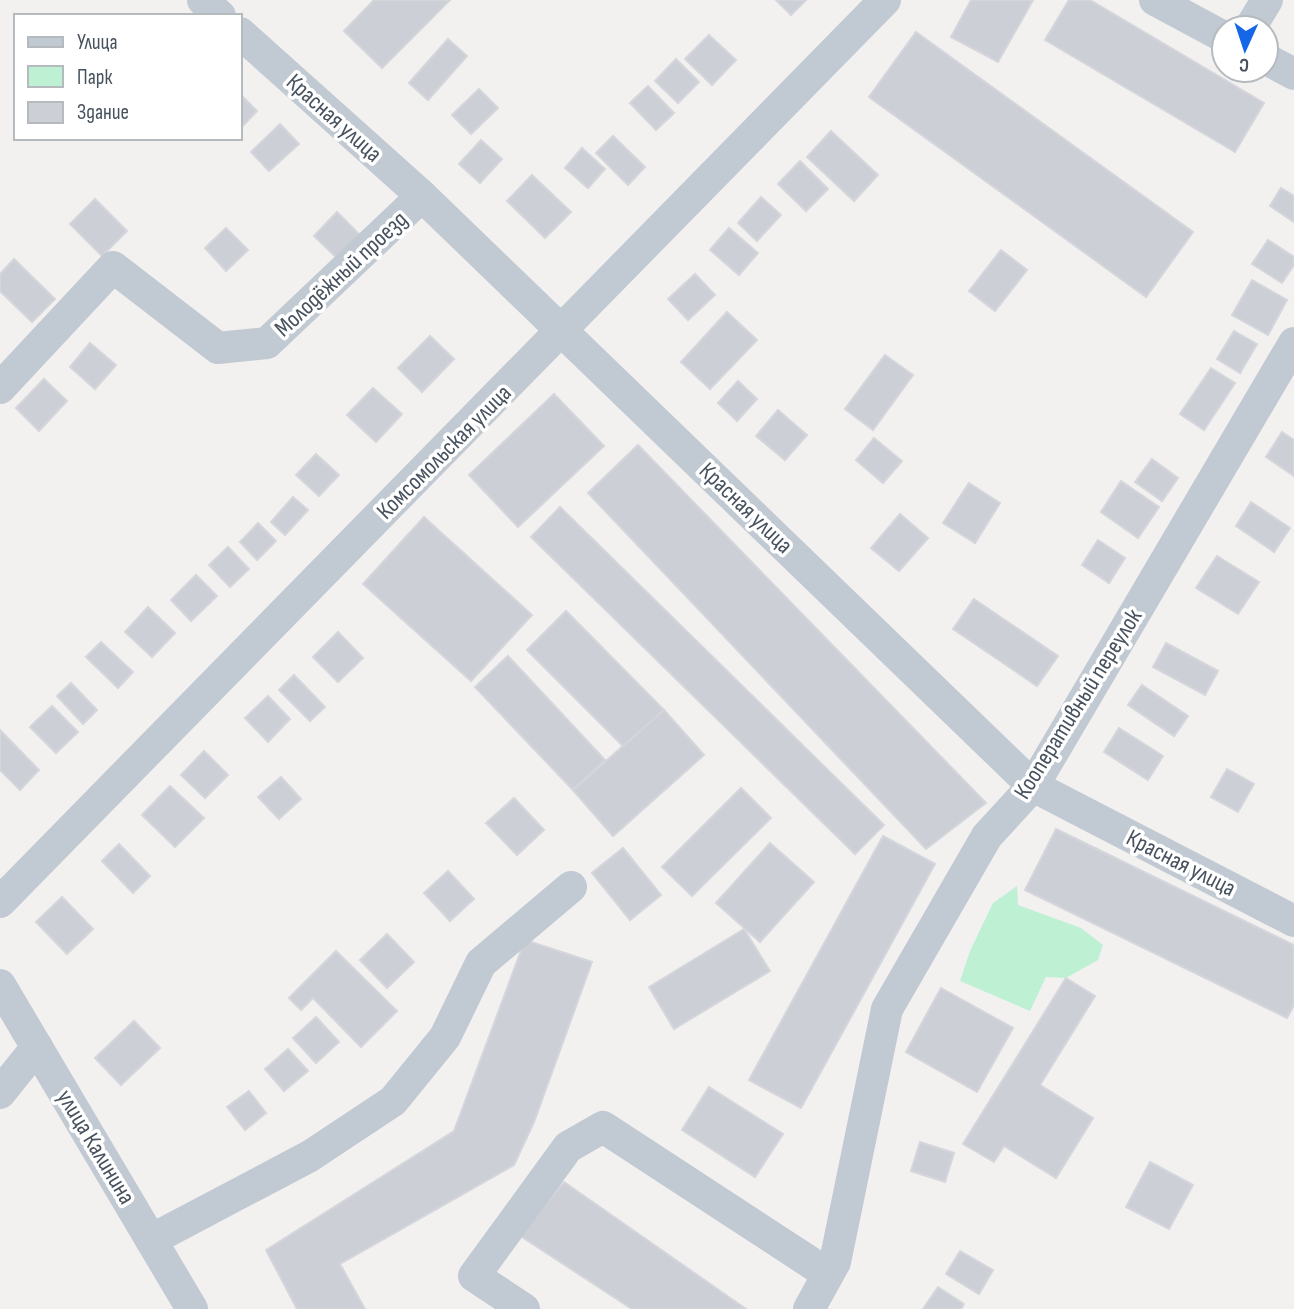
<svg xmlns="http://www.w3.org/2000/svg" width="1294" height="1309" font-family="'Sofia Sans Condensed',sans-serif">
<rect width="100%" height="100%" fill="#f3f0f0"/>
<path fill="#bef0d4" d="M1017 886 1018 905 1081 928 1103 945 1098 960 1066 978 1046 977 1030 1011 960 981 970 951 993 903Z"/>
<g fill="#cccfd5" stroke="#d4d6dc" stroke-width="2">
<path d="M374 0H450L382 68 344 31Z"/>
<path d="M776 0H806L791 15Z"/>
<path d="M971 0H1033L998 62 951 37Z"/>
<path d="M1069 0H1090L1264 103 1235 152 1045 40Z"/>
<path d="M916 32 1193 232 1146 297 869 97Z"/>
<path d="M709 35 736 60 712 85 685 59Z"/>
<path d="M448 39 467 56 428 100 409 83Z"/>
<path d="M676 59 699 82 678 103 655 81Z"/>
<path d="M648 86 674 113 656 130 630 103Z"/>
<path d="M479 89 498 108 471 134 452 115Z"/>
<path d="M240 94 257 111 240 129Z"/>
<path d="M280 124 299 144 269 171 251 152Z"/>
<path d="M831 131 878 175 854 201 807 157Z"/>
<path d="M613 136 645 167 628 185 596 153Z"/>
<path d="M481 140 502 159 480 183 459 164Z"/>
<path d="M582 148 605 169 588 188 565 168Z"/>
<path d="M800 161 828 189 806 211 778 184Z"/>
<path d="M532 175 571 212 545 238 507 201Z"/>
<path d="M1281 188 1294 196V222L1270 206Z"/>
<path d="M761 197 781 215 757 241 738 223Z"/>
<path d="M95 199 127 231 102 256 70 224Z"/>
<path d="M337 212 360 235 338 259 314 236Z"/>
<path d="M226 228 248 250 226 271 205 248Z"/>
<path d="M729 228 758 253 739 275 710 250Z"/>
<path d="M1268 240 1294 257V265L1282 283 1252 264Z"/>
<path d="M1001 250 1027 270 995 311 969 291Z"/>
<path d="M14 259 55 299 32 322 0 291V274Z"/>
<path d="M695 274 715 295 688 320 668 299Z"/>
<path d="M1252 280 1287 300 1268 335 1232 315Z"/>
<path d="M727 312 757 340 710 389 681 362Z"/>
<path d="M1234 331 1257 344 1240 373 1217 359Z"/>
<path d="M430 336 454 359 422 392 398 368Z"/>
<path d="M90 343 116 365 95 389 70 367Z"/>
<path d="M885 355 913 375 873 430 845 409Z"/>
<path d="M1211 368 1235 383 1204 430 1180 414Z"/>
<path d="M44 379 67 401 39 431 16 408Z"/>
<path d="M738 381 757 399 737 421 718 403Z"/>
<path d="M373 388 402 414 376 442 347 415Z"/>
<path d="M554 394 604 446 518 527 469 475Z"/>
<path d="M778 410 807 435 785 460 756 436Z"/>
<path d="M1282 432 1294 440V476L1266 457Z"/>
<path d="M874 438 902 461 883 483 856 460Z"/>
<path d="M638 445 986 803 926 849 588 493Z"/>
<path d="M316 454 339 475 319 496 296 475Z"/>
<path d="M1152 459 1178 478 1162 501 1135 482Z"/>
<path d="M1121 481 1159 507 1138 538 1101 512Z"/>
<path d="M969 483 1000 503 975 543 943 523Z"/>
<path d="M293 497 308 510 285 535 271 522Z"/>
<path d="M1251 502 1290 528 1274 552 1236 526Z"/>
<path d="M560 507 884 825 855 854 531 537Z"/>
<path d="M900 514 928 538 899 571 871 548Z"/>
<path d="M424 517 532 615 471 681 363 584Z"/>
<path d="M258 523 276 541 257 560 240 542Z"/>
<path d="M1098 540 1125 558 1109 583 1082 565Z"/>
<path d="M228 547 249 569 230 587 209 565Z"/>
<path d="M1217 556 1259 582 1238 614 1196 588Z"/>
<path d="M196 575 217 596 191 621 171 600Z"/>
<path d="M974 599 1058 656 1037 686 953 629Z"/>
<path d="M148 607 175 633 152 657 125 632Z"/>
<path d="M566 611 664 710 625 748 527 650Z"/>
<path d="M338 632 363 658 338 682 313 657Z"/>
<path d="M101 642 133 672 118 688 86 657Z"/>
<path d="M1166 643 1218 671 1205 695 1153 667Z"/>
<path d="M508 656 605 760 573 790 475 687Z"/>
<path d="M294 675 325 707 310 721 279 690Z"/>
<path d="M71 683 97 710 83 724 57 696Z"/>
<path d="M1142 685 1188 716 1174 736 1128 705Z"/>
<path d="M268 696 290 719 268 742 245 718Z"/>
<path d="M52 706 78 732 56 753 30 727Z"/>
<path d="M664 710 704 755 613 836 573 790Z"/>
<path d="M1119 728 1163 756 1148 780 1104 752Z"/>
<path d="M0 730 39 770 20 790 0 770Z"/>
<path d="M204 751 228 775 205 798 181 775Z"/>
<path d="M1227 769 1254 784 1238 812 1211 797Z"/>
<path d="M281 777 301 799 279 819 258 797Z"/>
<path d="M170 786 204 818 175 847 142 815Z"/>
<path d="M741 788 771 818 692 896 662 867Z"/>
<path d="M514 798 544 830 517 855 486 823Z"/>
<path d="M1056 829 1294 945V1005L1287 1018 1025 890Z"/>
<path d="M883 836 935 864 801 1108 749 1080Z"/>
<path d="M770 843 814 882 760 942 716 903Z"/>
<path d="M119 844 150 876 133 893 102 861Z"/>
<path d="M623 848 661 895 630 920 592 873Z"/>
<path d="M448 871 474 899 450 921 424 893Z"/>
<path d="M62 897 93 929 67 954 36 922Z"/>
<path d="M744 929 770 971 674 1029 649 987Z"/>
<path d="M387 934 414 962 387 988 360 960Z"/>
<path d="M525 940 592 962 534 1122 514 1165 340 1264 365 1309H297L266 1250 454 1131Z"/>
<path d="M336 951 397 1011 361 1047 313 998 301 1010 289 998Z"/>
<path d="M1066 978 1095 996 1040 1085 1093 1118 1056 1178 1004 1146 994 1162 963 1144Z"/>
<path d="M941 988 1013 1028 977 1092 906 1052Z"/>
<path d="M316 1017 339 1042 316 1063 293 1038Z"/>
<path d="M134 1021 160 1048 121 1085 95 1058Z"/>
<path d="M288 1049 308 1071 284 1091 265 1069Z"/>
<path d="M709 1087 783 1134 755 1177 682 1130Z"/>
<path d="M249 1091 266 1113 245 1130 227 1107Z"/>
<path d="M920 1142 954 1153 945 1182 911 1171Z"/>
<path d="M1150 1162 1193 1185 1169 1229 1126 1207Z"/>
<path d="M564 1182 746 1309H632L519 1235Z"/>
<path d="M960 1251 993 1270 979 1294 946 1274Z"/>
<path d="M938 1287 964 1304 961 1309H923Z"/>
</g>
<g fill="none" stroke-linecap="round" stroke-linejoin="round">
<g stroke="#c1cad2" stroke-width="32">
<path d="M203 0 220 16"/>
<path d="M1155 0 1224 37"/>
<path d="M1250 28 1267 0"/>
<path d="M240 33 422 196 1033 786 1294 921"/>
<path d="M1266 59 1294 74"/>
<path d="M0 388 113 267 218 348 267 343 422 196"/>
<path d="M0 902 885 0"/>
<path d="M0 985 192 1309"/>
<path d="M0 1093 37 1047"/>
<path d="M151 1240 310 1156 393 1101 445 1037 481 963 571 887"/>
<path d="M524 1309 474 1276 568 1147 603 1127 828 1274"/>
<path d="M809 1309 835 1262 887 1009 987 836 1033 786 1294 343"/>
</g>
</g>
<g text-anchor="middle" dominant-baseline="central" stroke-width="7" stroke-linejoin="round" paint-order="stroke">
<g font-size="24" fill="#47525e" stroke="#fff">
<text transform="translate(334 118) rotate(42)">Красная улица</text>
<text transform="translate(341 274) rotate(-43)">Молодёжный проезд</text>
<text transform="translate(444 452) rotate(-45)">Комсомольская улица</text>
<text transform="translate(746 508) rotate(44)">Красная улица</text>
<text transform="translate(1078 704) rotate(-58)">Кооперативный переулок</text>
<text transform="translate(1181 863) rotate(27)">Красная улица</text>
<text transform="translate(96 1147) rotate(59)">улица Калинина</text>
</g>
</g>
<rect x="14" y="14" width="228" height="126" fill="#ffffff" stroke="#b5babf" stroke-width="2"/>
<rect x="28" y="37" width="35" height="10" fill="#c1cad2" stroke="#b5babf" stroke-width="2"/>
<text x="77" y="49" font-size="21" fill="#47525e">Улица</text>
<rect x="28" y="66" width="35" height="21" fill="#bef0d4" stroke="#b5babf" stroke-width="2"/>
<text x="77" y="84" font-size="21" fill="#47525e">Парк</text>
<rect x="28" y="102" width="35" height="21" fill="#cccfd5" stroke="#b5babf" stroke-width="2"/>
<text x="77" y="119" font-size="21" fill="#47525e">Здание</text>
<g transform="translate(1245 49) rotate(183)"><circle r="33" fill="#ffffff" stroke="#b5babf" stroke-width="2"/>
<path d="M0-5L12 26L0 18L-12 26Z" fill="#1567e7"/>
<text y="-10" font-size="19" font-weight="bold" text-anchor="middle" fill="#47525e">С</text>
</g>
</svg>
